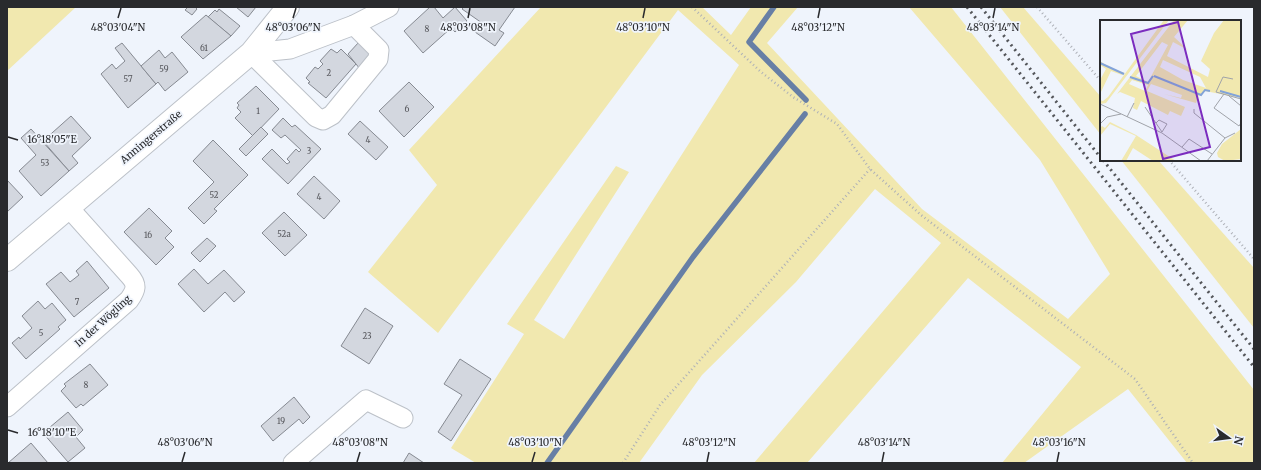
<svg xmlns="http://www.w3.org/2000/svg" width="1261" height="470" font-family="Merriweather,serif">
<rect width="100%" height="100%" fill="#eff4fc"/>
<g fill="#f1e8af">
<path d="M7 7H76L7 71Z"/>
<path d="M541 7H702L731 35 751 7H798L767 43 922 209 1068 319 1110 274 1040 160 909 7H951L1254 390V463H1187L1128 389 1024 463H1002L1081 367 968 278 807 463H754L941 243 875 189 796 282 702 375 639 463H476L451 448 524 334 507 324 616 166 629 172 534 320 564 339 739 65 678 10 438 333 368 272 437 185 409 150Z"/>
<path d="M1000 7H1023L1101 97V135Z"/>
<path d="M1121 160H1158L1254 268V328Z"/>
</g>
<g fill="none" stroke-linecap="round" stroke-linejoin="round">
<g stroke="#677fa5" stroke-width="5.5">
<path d="M774 7 749 42 806 100"/>
<path d="M547 463 693 257 805 114"/>
</g>
</g>
<g fill="#d3d7df" stroke="#868a92">
<path d="M188 7H195L197 9 192 15 185 10Z"/>
<path d="M236 7H256L248 17Z"/>
<path d="M430 7H434L443 18 455 7 467 21 455 32 451 28 423 53 404 31Z"/>
<path d="M464 7H515L499 30 504 33 495 46 475 32 482 23 462 9Z"/>
<path d="M219 9 240 26 231 36 208 17 215 10 217 12Z"/>
<path d="M206 15 231 36 203 59 181 37Z"/>
<path d="M359 42 369 52 370 58 360 69 348 54Z"/>
<path d="M122 43 156 84 128 108 101 74 112 64 116 69 125 61 115 48Z"/>
<path d="M331 49 337 53 341 49 356 64 326 98 308 83 310 82 306 78 315 67 318 69 323 64 320 61Z"/>
<path d="M159 50 165 58 172 52 188 72 165 91 158 82 156 84 141 66Z"/>
<path d="M409 82 434 107 404 137 379 111Z"/>
<path d="M256 86 279 109 253 136 235 118 241 112 237 108 239 105 237 103Z"/>
<path d="M71 116 91 138 72 156 78 163 69 171 43 141Z"/>
<path d="M283 118 292 127 295 125 321 149 288 184 262 159 272 149 287 164 290 162 287 159 296 149 299 152 301 150 285 135 281 138 272 130Z"/>
<path d="M360 121 388 147 376 160 348 134Z"/>
<path d="M261 127 268 134 246 156 239 149Z"/>
<path d="M31 129 69 171 41 196 19 171 36 155 21 138Z"/>
<path d="M213 140 248 175 214 209 217 211 204 224 188 208 214 182 193 161Z"/>
<path d="M314 176 340 201 324 219 297 194Z"/>
<path d="M7 180 23 197 7 212Z"/>
<path d="M149 208 172 231 165 238 174 247 156 265 124 232Z"/>
<path d="M284 212 307 235 285 256 262 233Z"/>
<path d="M207 238 216 246 200 262 191 253Z"/>
<path d="M87 261 109 288 74 317 46 284 61 272 70 282 79 275 76 271Z"/>
<path d="M194 269 208 284 224 270 245 292 234 302 225 292 204 312 178 284Z"/>
<path d="M38 301 45 309 52 303 66 320 58 327 60 329 26 359 12 343 19 337 20 339 32 328 22 316Z"/>
<path d="M365 308 393 326 369 364 341 346Z"/>
<path d="M460 359 491 379 451 441 438 432 462 395 444 384Z"/>
<path d="M90 364 108 385 83 406 81 404 76 408 61 391 66 386 64 384Z"/>
<path d="M294 397 310 417 303 424 299 419 273 441 261 426Z"/>
<path d="M68 412 83 430 76 437 85 448 68 462 43 433Z"/>
<path d="M31 443 48 463H8Z"/>
<path d="M409 453 424 463H403Z"/>
</g>
<g fill="none" stroke-linecap="round" stroke-linejoin="round">
<defs>
<g id="street">
<path d="M251 53 316 117 323 120 332 115 378 59 379 50 354 25"/>
<path d="M251 53 290 49 354 25 389 7"/>
<path d="M7 407 129 300C136 290 138 285 129 275L69 208"/>
<path d="M293 463 366 400 403 418"/>
</g>
<path id="secondary" d="M7 260 251 53 288 7"/>
</defs>
<use href="#street" stroke="#bcc1c8" stroke-width="21"/>
<use href="#secondary" stroke="#bcc1c8" stroke-width="24"/>
<g stroke="#adb0b7" stroke-width="2.5" stroke-dasharray="1 3" stroke-linecap="butt">
<path d="M692 7 761 72 793 97 837 124 870 169 921 215 1135 379 1193 463"/>
<path d="M1037 7 1101 81"/>
<path d="M1169 160 1254 259"/>
<path d="M623 463 660 405 870 169"/>
</g>
<use href="#street" stroke="#fff" stroke-width="19"/>
<use href="#secondary" stroke="#fff" stroke-width="22"/>
<g stroke="#54565a" stroke-width="3" stroke-dasharray="2 4" stroke-linecap="butt">
<path d="M967 7 1254 367"/>
<path d="M981 7 1101 158"/>
<path d="M1103 160 1254 349"/>
</g>
</g>
<path fill="none" stroke="#292a2d" stroke-width="1.5" d="M118 18 121 8M293 18 296 8M468 18 470 8M643 18 645 8M818 18 820 8M993 18 995 8M8 137 18 140M8 430 18 433M182 462 185 452M357 462 360 452M532 462 535 452M707 462 709 452M882 462 884 452M1057 462 1059 452"/>
<g text-anchor="middle" dominant-baseline="central" stroke-width="3.5" stroke-linejoin="round" paint-order="stroke">
<g font-size="8" fill="#54555a">
<text x="427" y="29">8</text>
<text x="204" y="48">61</text>
<text x="164" y="69">59</text>
<text x="329" y="73">2</text>
<text x="128" y="79">57</text>
<text x="407" y="109">6</text>
<text x="258" y="111">1</text>
<text x="368" y="140">4</text>
<text x="309" y="151">3</text>
<text x="45" y="163">53</text>
<text x="214" y="195">52</text>
<text x="319" y="197">4</text>
<text x="284" y="234">52a</text>
<text x="148" y="235">16</text>
<text x="77" y="302">7</text>
<text x="41" y="333">5</text>
<text x="367" y="336">23</text>
<text x="86" y="385">8</text>
<text x="281" y="421">19</text>
</g>
<g font-size="10" fill="#292a2d" stroke="#eff4fc">
<text transform="translate(151 137) rotate(-40)">Anningerstraße</text>
<text transform="translate(103 321) rotate(-42)">In der Wögling</text>
</g>
</g>
<g transform="translate(1100 20)">
<rect width="141" height="141" fill="#eff4fc"/>
<path d="M64 0H69L6 83 0 84V80L3 81 8 77ZM74 0H88L74 17 88 30 73 22 67 36 108 57 110 49 101 41 114 13 124 0H141V78L105 71 101 76 99 75 96 83 64 74 81 78 82 75 51 64 47 71 85 87 81 96 70 91 68 95 41 81 37 90 33 88 35 78 20 72 17 74ZM62 22 68 25 48 62 36 56ZM63 40 100 57 106 68 83 60 60 47ZM32 60 48 65 45 71 29 64ZM0 41 12 49 25 53 22 55 11 51 0 74V60L6 49 0 45ZM10 102 36 115 76 141H53L33 128 26 141H21L36 116 10 104 0 116V108L2 106 5 108ZM141 109V139L125 141 118 137 117 133 122 124Z" fill="#f1e8af" fill-rule="evenodd"/>
<path fill="none" stroke="#82a3d9" stroke-width="2" d="M0 43 24 54M54 56 101 75 105 70 110 71M30 57 48 63 53 56M120 71 141 77"/>
<path fill="none" stroke="#a0a3a9" stroke-width="1" d="M133 59 123 57 116 72 141 79M124 74 114 88 139 106 141 103M129 76 141 86M0 84 62 113 101 141M45 87 62 112M94 89V93L125 118M27 97 34 83M56 103 59 100 67 104 62 112M0 104 7 97 21 94M82 127 89 119 112 134M107 141 125 118 135 113"/>
<path fill="#7b2cbf" fill-opacity="0.15" stroke="#7b2cbf" stroke-width="2" d="M78 2 110 127 63 139 31 14Z"/>
<rect width="141" height="141" fill="none" stroke="#292a2d" stroke-width="2"/>
</g>
<g font-size="10" text-anchor="middle" fill="#292a2d" stroke="#eff4fc" stroke-width="3.5" stroke-linejoin="round" paint-order="stroke">
<text x="118" y="31">48°03'04"N</text>
<text x="468" y="31">48°03'08"N</text>
<text x="643" y="31">48°03'10"N</text>
<text x="818" y="31">48°03'12"N</text>
<text x="993" y="31">48°03'14"N</text>
<text x="293" y="31">48°03'06"N</text>
<text x="52" y="143">16°18'05"E</text>
<text x="52" y="436">16°18'10"E</text>
<text x="185" y="446">48°03'06"N</text>
<text x="360" y="446">48°03'08"N</text>
<text x="535" y="446">48°03'10"N</text>
<text x="709" y="446">48°03'12"N</text>
<text x="884" y="446">48°03'14"N</text>
<text x="1059" y="446">48°03'16"N</text>
</g>
<rect width="1261" height="470" fill="none" stroke="#292a2d" stroke-width="16"/>
<g transform="translate(1229 438) rotate(104)" stroke="#eff4fc" stroke-width="3" paint-order="stroke">
<path d="M0-3L7 15L0 10L-7 15Z" fill="#292a2d"/>
<text y="-6" font-size="11" font-weight="bold" text-anchor="middle" fill="#292a2d">N</text>
</g>
</svg>
